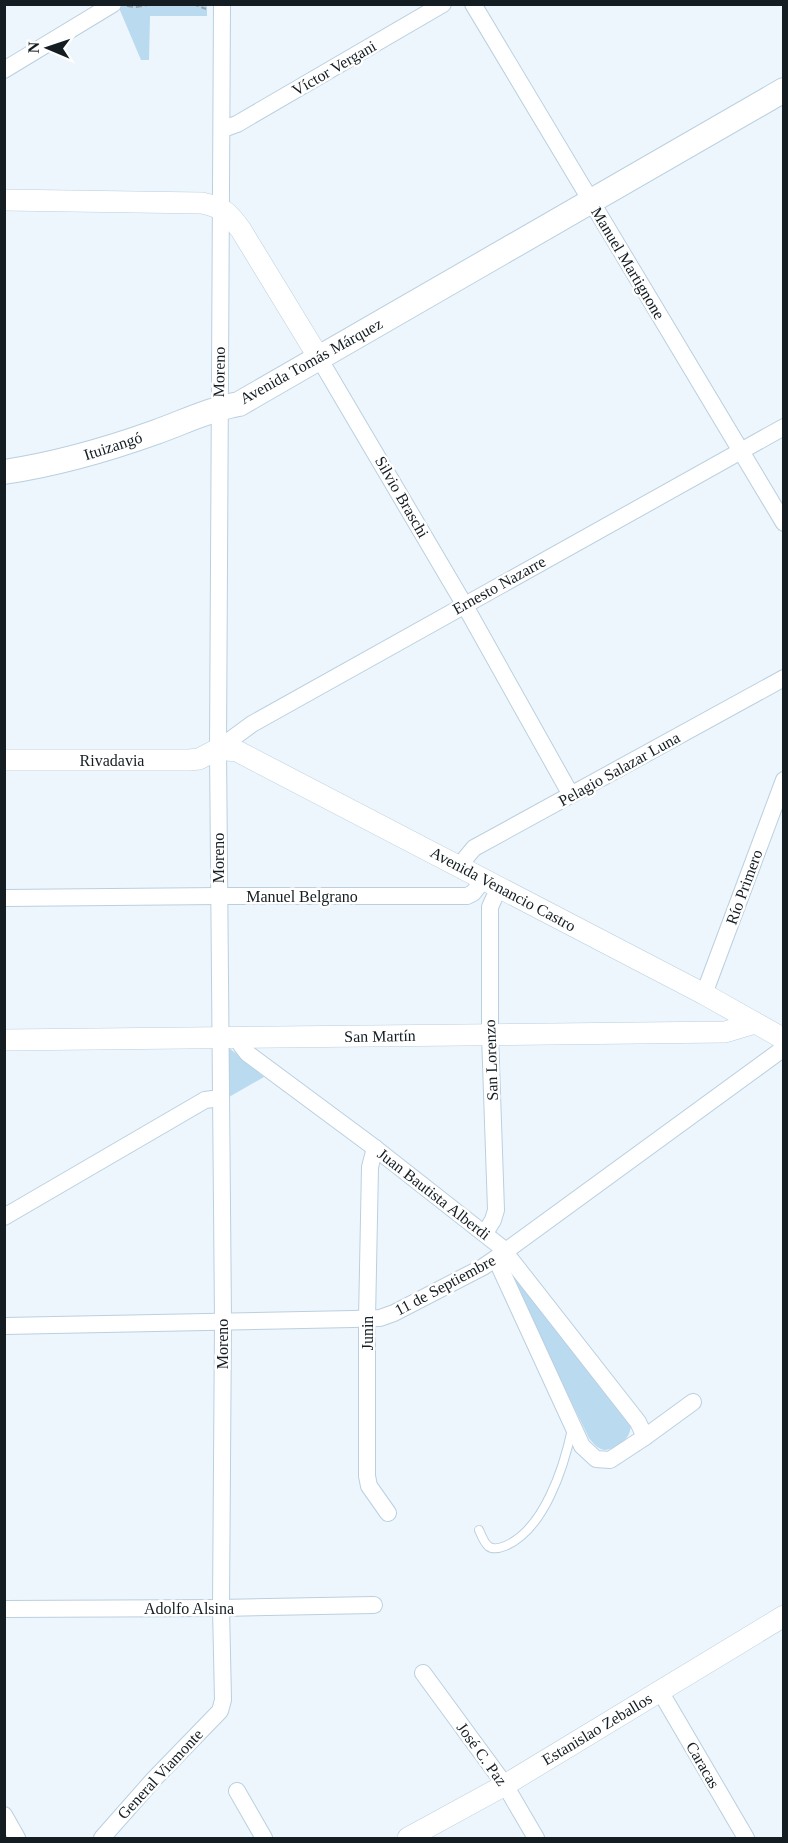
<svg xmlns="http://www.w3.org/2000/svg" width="788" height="1843" font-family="'Times New Roman',serif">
<rect width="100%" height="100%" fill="#edf6fd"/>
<g fill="#badaf0">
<path d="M125 4 207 5V16H150L149 60H141L119 8Z"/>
<path d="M228 1047 264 1077 229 1097Z"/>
<path d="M512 1275 516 1276 631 1425C630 1435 627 1439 618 1445 604 1454 598 1450 589 1438L512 1281Z"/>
</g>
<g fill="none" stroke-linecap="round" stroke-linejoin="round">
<defs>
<path id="service" d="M479 1530C485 1544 488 1553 505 1546 544 1530 564 1467 572 1429"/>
<g id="minor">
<path d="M473 4 784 523"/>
<path d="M4 70 113 4"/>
<path d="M223 129 237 124 443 4"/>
<path d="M319 358 464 604 571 795"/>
<path d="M218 749 252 724 784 427"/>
<path d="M459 866 474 848 784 678"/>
<path d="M4 898 219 896H467L473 893 484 879"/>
<path d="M704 994 784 780"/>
<path d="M240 1038 241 1045 247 1053 375 1148 501 1247 638 1422 645 1437"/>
<path d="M375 1148 370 1167 367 1319V1476L369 1486 388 1513"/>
<path d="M4 1217 205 1100 220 1098"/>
<path d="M485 1233 493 1220 496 1210 490 1035V907L499 887"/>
<path d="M496 1259 582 1446 596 1459 610 1460 645 1437 693 1402"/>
<path d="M4 1326 353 1319 380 1318 394 1313 483 1267 499 1256 784 1048"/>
<path d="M4 1609 221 1608 374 1605"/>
<path d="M423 1673 505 1785 536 1838"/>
<path d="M660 1691 746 1838"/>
<path d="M237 1791 264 1838"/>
<path d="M4 1815 17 1838"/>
<path d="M102 1838 154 1779 220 1711 223 1700 221 1608 223 1321 218 749 222 4"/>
</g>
<g id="tertiary">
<path d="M4 200 202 203C224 208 228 212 241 230L319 358"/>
<path d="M4 760H189L199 759 218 749 237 751 704 994 784 1039"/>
<path d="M4 1040 725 1032 755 1023"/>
<path d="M408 1838 505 1785 784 1616"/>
</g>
<path id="secondary" d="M4 472C57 464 106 450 156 432 184 422 210 409 239 404L784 90"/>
</defs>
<use href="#service" stroke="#bad0e0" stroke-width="10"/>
<use href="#minor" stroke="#bad0e0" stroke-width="18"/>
<use href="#tertiary" stroke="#bad0e0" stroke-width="22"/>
<use href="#secondary" stroke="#bad0e0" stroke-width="26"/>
<g stroke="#9da6ac" stroke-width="2" stroke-dasharray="6 3" stroke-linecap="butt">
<path d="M193 4 206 9"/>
<path d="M127 6 136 7 154 4"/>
</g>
<use href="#service" stroke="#fff" stroke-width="8"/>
<use href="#minor" stroke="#fff" stroke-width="16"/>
<use href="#tertiary" stroke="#fff" stroke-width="21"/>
<use href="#secondary" stroke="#fff" stroke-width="24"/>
</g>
<g text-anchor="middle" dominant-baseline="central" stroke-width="5" stroke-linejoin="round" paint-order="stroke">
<g font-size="16" fill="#141d22" stroke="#fff">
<text transform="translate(334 68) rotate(-30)">Víctor Vergani</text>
<text transform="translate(628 263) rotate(59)">Manuel Martignone</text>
<text transform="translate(311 361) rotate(-29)">Avenida Tomás Márquez</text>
<text transform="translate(219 372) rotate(-89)">Moreno</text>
<text transform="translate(113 446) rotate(-18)">Ituizangó</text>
<text transform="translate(402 497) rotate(60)">Silvio Braschi</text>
<text transform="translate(499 585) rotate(-29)">Ernesto Nazarre</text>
<text x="112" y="760">Rivadavia</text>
<text transform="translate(619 769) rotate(-29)">Pelagio Salazar Luna</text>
<text transform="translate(218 858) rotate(-90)">Moreno</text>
<text transform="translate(744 887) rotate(-70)">Río Primero</text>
<text transform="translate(503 889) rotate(28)">Avenida Venancio Castro</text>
<text x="302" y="896">Manuel Belgrano</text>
<text transform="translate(380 1036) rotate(-1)">San Martín</text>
<text transform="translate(491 1060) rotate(-92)">San Lorenzo</text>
<text transform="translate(434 1194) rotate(38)">Juan Bautista Alberdi</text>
<text transform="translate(445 1285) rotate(-28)">11 de Septiembre</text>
<text transform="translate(367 1333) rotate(-90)">Junin</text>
<text transform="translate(222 1344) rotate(-90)">Moreno</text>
<text x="189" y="1608">Adolfo Alsina</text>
<text transform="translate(597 1729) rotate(-31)">Estanislao Zeballos</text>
<text transform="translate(482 1754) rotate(54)">José C. Paz</text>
<text transform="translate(703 1765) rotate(60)">Caracas</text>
<text transform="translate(160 1774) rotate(-47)">General Viamonte</text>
</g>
</g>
<rect width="788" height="1843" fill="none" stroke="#141d22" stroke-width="12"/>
<g transform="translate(48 48) rotate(272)" stroke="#ffffff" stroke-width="4.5" paint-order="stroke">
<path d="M0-4.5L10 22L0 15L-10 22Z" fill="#141d22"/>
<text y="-9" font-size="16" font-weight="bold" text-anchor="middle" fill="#141d22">N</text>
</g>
</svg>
